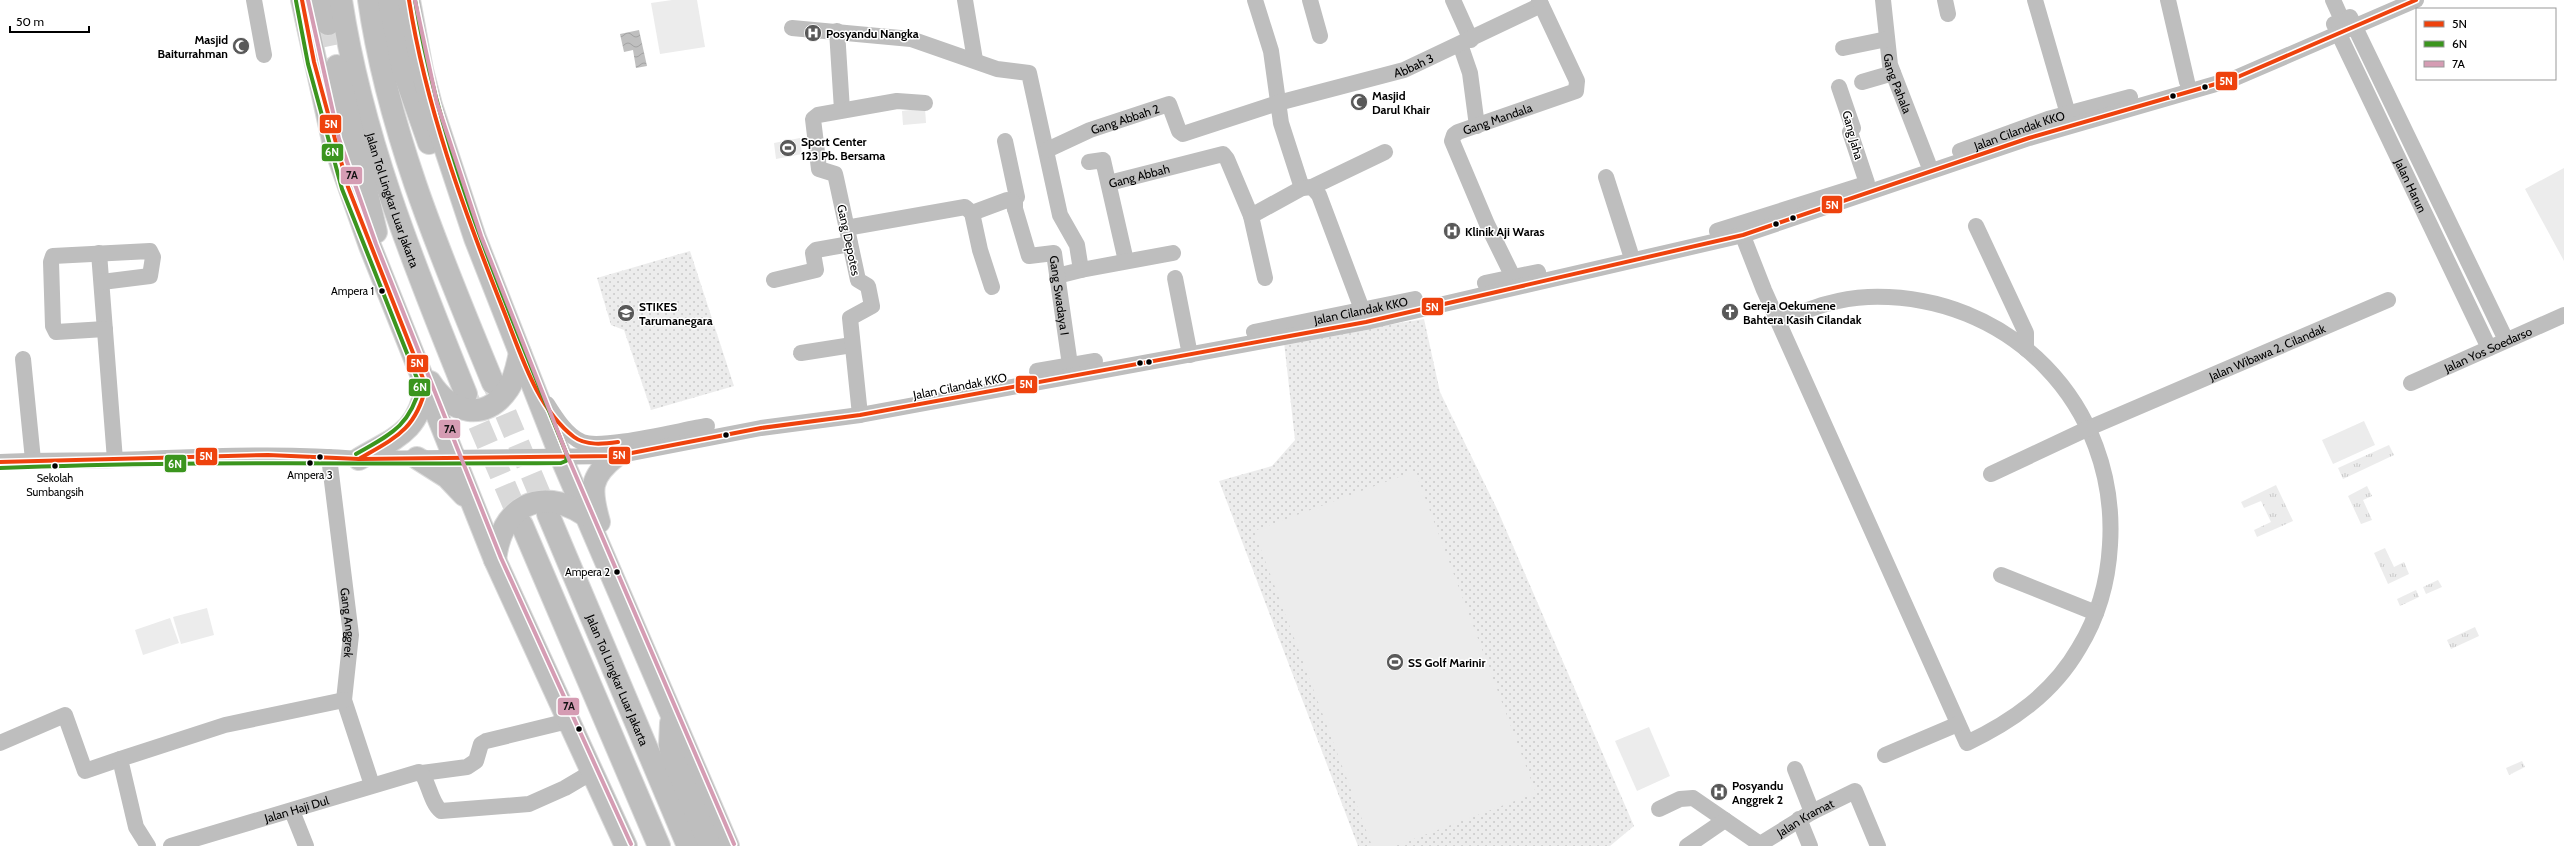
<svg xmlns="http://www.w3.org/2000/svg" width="2564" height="846" font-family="Cabin,sans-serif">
<defs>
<pattern id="grass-dots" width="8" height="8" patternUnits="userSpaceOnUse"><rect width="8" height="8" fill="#ececec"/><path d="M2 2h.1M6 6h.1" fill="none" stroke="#c9c9c9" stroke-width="1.8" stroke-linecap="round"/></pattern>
<pattern id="park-tufts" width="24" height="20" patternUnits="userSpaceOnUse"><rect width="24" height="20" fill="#ececec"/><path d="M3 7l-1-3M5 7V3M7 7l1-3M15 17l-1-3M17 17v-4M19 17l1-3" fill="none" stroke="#c9c9c9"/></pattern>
<pattern id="water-waves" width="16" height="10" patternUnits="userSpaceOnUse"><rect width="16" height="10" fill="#bfbfbf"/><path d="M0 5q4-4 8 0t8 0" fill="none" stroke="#a2a2a2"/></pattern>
</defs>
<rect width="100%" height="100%" fill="#fff"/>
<g fill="url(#grass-dots)">
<path d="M690 251 734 386 651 410 624 330 611 325 597 278Z"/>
<path d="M1424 319 1440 392 1497 509 1634 826 1610 846H1358L1219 481 1272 466 1295 440 1284 342Z"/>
</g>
<g fill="url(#park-tufts)">
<path d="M2389 445 2394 455 2343 479 2338 468Z"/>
<path d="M2276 485 2293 521 2257 537 2254 530 2271 522 2261 501 2244 508 2241 502Z"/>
<path d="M2367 486 2372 496 2363 500 2372 520 2361 524 2348 496Z"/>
<path d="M2385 548 2394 567 2404 562 2409 574 2388 584 2374 553Z"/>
<path d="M2438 580 2442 587 2426 594 2423 587Z"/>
<path d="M2416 590 2419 597 2400 606 2397 599Z"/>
<path d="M2475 627 2479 636 2451 649 2447 640Z"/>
<path d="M2522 761 2525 767 2509 775 2506 768Z"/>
</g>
<g fill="#ececec">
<path d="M672 0H697L705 47 660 54 651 3Z"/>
<path d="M925 108 926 123 903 125 902 111Z"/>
<path d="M800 138 802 154 776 159 774 143Z"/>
<path d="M2564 168V261L2525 189Z"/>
<path d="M2364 421 2375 445 2333 464 2322 440Z"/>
<path d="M1415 471 1536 793 1395 846H1372L1254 531Z"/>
<path d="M207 608 214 635 181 644 173 617Z"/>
<path d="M170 618 179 643 143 655 135 630Z"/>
<path d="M1649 727 1670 776 1637 791 1615 741Z"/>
</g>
<path fill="url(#water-waves)" d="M639 30 647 66 636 68 633 50 624 52 620 34Z"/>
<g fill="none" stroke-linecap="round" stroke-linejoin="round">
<g stroke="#d9d9d9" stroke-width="22" stroke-dasharray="22 11" stroke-linecap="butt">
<path d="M328 24 337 66"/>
<path d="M493 383 548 514"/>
<path d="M466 394 522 525"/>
</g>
<defs>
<g id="highway">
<path d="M302 0 333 141 370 246 495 560 626 846"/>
<path d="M324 0 328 24"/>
<path id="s14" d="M341 0C362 138 414 265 466 394"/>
<path d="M369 0C388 133 442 259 493 383"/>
<path d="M389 0 403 69 429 143"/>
<path d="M409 0 422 70 431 105 475 238 561 457 728 846"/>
<path d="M337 66 376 232"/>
<path d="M430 382C450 413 485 423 508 389 515 379 517 365 520 353"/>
<path d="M417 458 447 477 464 495"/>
<path d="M359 459C396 437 418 433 426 386"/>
<path id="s15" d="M548 514 688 846"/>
<path d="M599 522C590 490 589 477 616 456"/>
<path d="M522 525 659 846"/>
<path d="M495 560C501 507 539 485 585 515"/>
<path d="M671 723 670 745 672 756 710 846"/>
</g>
</defs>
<use href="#highway" stroke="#dbdbdb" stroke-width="24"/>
<g stroke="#bebebe" stroke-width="16">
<path d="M254 0 264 55"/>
<path d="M965 0 975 60"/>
<path d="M1255 0 1271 51 1281 123 1302 188 1312 187 1319 195 1366 320"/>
<path d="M1310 0 1320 36"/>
<path d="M1453 0 1471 40"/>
<path id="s1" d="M1883 0 1890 65 1928 163"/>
<path d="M1945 0 1948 14"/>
<path d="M2035 0 2068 114"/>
<path d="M2168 0 2187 82"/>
<path d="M2333 0 2342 20"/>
<path d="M2350 17 2506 340"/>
<path id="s2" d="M2334 24 2489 348"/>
<path d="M792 28 911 39 997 69 1029 73 1060 215 1077 245 1081 270 1057 276"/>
<path d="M837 31 842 110"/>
<path d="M1460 44 1470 73 1477 126"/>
<path d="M1843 48 1887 39"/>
<path d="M1862 82 1893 73"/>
<path d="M1839 87 1853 128 1850 132 1867 183"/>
<path d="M1005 141 1017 197 1015 199V209"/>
<path id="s3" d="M1047 150 1090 130 1169 104 1179 131 1183 134 1278 103 1404 70 1541 5"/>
<path id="s4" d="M1960 151 2048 119 2130 97"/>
<path d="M1089 162 1103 160 1126 261"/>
<path d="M1606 177 1630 252"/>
<path id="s5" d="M1109 183 1223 154 1227 159 1251 216"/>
<path d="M1312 187 1385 152"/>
<path id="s6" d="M972 213 1007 200 1013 202 1029 256 1054 253 1070 365"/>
<path d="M1739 226 1764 290 1967 743C2013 721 2053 693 2079 648 2098 617 2108 581 2110 545 2119 405 2009 292 1868 297 1836 298 1807 310 1778 321"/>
<path d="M1976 226 2026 333V349"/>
<path d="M846 228 965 207 972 213 980 250 992 287"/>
<path d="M1717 231 1866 184"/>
<path d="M99 253 115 460"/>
<path d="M1081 270 1173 253"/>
<path id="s7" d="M1513 277 1487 224 1452 141 1454 135 1458 132 1576 91 1577 81 1539 0"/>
<path d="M1175 278 1190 355"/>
<path d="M1265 278 1251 216 1302 188"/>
<path d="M774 280 816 270 813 253 816 250 850 244"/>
<path d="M102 282 150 276 153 257 150 251 53 256 51 262 53 326 56 332 105 329"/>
<path d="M1485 283 1538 272"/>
<path id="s8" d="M1254 332 1415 299"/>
<path d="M801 353 852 345"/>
<path d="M23 359 33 460"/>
<path d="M1037 371 1095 361"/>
<path id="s9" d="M2411 383 2564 315"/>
<path d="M547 404C555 417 567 436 582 442 603 450 681 430 707 426"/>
<path d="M860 415 850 318 872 306 868 286 858 280 836 178 835 174 819 169 813 119 818 115 897 101 925 103"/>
<path id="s10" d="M329 457 351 635 344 700 372 785"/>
<path d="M0 462C39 460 77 461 116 460 196 457 278 452 359 459L616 456 761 428 860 415 1366 322 1743 235 2029 138 2233 79 2416 0"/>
<path id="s11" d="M1991 474 2089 428 2388 300"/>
<path d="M2001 575 2096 613"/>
<path d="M0 743 65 715 85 771 120 759"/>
<path d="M1885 755 1958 724"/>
<path d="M1795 769 1812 812"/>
<path d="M422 773 467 767 476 761 481 744 486 741 568 721"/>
<path d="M1659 809 1680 799 1693 798 1725 820"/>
<path d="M292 811 306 846"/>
<path d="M1799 819 1810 846"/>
<path d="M148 846 136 827 120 759 225 725 344 700"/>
<path id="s12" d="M171 846 419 772C427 774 430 803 441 811L529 804 565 788 592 772"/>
<path d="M1687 846 1725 820 1760 844"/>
<path id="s13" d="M1757 846 1812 812 1855 791 1878 846"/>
</g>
<use href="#highway" stroke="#bebebe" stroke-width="22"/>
<defs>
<g id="bus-1">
<path d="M302 0 314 62 348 187 426 386C416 430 395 438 359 459"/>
<path d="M409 0C426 107 463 208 503 309 520 351 536 408 574 437 586 446 604 444 618 442"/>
<path d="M0 462 268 455 359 459 616 456 761 428 860 415 1366 322 1743 235 2029 138 2233 79 2416 0"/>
</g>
<g id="bus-2">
<path d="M296 1 308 64 342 189 420 386C410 427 389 435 356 454"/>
<path d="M0 468C187 460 374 465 561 463L566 461 567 455C507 306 441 159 415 0"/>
</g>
<g id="bus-3">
<path d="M308 0 339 139 376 244 501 558 631 844"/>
<path d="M415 0 437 103 481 236 567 455 734 844"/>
</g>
</defs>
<use href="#bus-1" stroke="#fff" stroke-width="7"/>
<use href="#bus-2" stroke="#fff" stroke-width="7"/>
<use href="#bus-3" stroke="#fff" stroke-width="7"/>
<use href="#bus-1" stroke="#ee420d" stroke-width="4"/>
<use href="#bus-2" stroke="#3b951e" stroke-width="4"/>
<use href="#bus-3" stroke="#d59cb3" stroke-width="4"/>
</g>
<defs>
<symbol id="hospital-disc" viewBox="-11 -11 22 22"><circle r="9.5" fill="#595959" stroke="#fff"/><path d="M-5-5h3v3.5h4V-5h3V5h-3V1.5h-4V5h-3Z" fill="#fff"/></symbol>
<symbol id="mosque-disc" viewBox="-11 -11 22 22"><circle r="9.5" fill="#595959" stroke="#fff"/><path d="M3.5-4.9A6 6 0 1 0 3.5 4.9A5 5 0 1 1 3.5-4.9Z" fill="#fff"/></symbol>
<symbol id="stadium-disc" viewBox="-11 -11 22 22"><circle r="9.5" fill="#595959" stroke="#fff"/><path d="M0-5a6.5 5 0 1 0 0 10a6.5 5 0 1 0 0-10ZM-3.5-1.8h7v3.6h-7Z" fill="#fff"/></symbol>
<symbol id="church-disc" viewBox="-11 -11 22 22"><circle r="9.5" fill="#595959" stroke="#fff"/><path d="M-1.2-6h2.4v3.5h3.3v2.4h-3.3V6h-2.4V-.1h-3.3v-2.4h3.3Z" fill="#fff"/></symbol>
<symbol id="university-disc" viewBox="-11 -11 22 22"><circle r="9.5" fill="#595959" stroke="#fff"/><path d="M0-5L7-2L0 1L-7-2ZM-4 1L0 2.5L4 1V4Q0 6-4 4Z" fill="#fff"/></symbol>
</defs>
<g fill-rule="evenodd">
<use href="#hospital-disc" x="803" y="23" width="20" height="20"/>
<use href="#mosque-disc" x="231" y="36" width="20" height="20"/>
<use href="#mosque-disc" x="1349" y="92" width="20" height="20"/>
<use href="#stadium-disc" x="778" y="138" width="20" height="20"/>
<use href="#hospital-disc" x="1442" y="221" width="20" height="20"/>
<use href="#church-disc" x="1720" y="302" width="20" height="20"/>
<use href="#university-disc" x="616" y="303" width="20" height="20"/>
<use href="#stadium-disc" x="1385" y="652" width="20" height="20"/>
<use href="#hospital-disc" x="1709" y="782" width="20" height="20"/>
</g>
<g fill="#000" stroke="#fff" stroke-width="1.5">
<circle cx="2205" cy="87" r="3.5"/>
<circle cx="2173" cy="96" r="3.5"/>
<circle cx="1793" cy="218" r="3.5"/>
<circle cx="1776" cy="224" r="3.5"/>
<circle cx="382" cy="291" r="3.5"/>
<circle cx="1149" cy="362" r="3.5"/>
<circle cx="1140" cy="363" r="3.5"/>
<circle cx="726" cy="435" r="3.5"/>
<circle cx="320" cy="457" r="3.5"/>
<circle cx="310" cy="463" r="3.5"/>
<circle cx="55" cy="466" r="3.5"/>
<circle cx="617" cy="572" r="3.5"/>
<circle cx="579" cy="729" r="3.5"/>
</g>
<g text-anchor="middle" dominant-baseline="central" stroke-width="3" stroke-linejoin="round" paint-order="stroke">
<g font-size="11" fill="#000" stroke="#fff" text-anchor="end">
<text x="374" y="291">Ampera 1</text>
<text x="310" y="475" text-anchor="middle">Ampera 3</text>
<text x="55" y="478" text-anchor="middle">Sekolah<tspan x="55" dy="14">Sumbangsih</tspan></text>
<text x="610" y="572">Ampera 2</text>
</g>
<g font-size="12" font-weight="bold" fill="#000" stroke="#fff" text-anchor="start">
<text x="826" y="33">Posyandu Nangka</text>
<text x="228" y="39" text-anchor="end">Masjid<tspan x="228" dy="14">Baiturrahman</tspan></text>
<text x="1372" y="95">Masjid<tspan x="1372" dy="14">Darul Khair</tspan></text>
<text x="801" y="141">Sport Center<tspan x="801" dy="14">123 Pb. Bersama</tspan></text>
<text x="1465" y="231">Klinik Aji Waras</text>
<text x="1743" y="305">Gereja Oekumene<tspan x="1743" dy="14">Bahtera Kasih Cilandak</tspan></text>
<text x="639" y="306">STIKES<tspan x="639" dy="14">Tarumanegara</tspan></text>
<text x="1408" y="662">SS Golf Marinir</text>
<text x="1732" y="785">Posyandu<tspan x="1732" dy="14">Anggrek 2</tspan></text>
</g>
<g font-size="12" fill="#000" stroke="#fff">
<text stroke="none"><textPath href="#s3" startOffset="405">Abbah 3</textPath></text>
<text stroke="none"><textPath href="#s1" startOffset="85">Gang Pahala</textPath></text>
<text stroke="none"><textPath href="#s3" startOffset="84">Gang Abbah 2</textPath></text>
<text stroke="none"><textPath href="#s7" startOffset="202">Gang Mandala</textPath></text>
<text stroke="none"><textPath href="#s4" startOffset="63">Jalan Cilandak KKO</textPath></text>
<text transform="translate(1853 135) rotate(75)">Gang Jaha</text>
<text stroke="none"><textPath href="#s5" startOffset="31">Gang Abbah</textPath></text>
<text stroke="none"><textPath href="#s2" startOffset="179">Jalan Harun</textPath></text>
<text stroke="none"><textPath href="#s14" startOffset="207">Jalan Tol Lingkar Luar Jakarta</textPath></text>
<text transform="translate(849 240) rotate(78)">Gang Depotes</text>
<text stroke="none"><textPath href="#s6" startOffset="168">Gang Swadaya I</textPath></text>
<text stroke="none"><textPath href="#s8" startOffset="109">Jalan Cilandak KKO</textPath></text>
<text stroke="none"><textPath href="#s9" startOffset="84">Jalan Yos Soedarso</textPath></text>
<text stroke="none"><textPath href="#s11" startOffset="302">Jalan Wibawa 2, Cilandak</textPath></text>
<text transform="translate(960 386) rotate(-11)">Jalan Cilandak KKO</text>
<text stroke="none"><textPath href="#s10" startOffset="167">Gang Anggrek</textPath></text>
<text stroke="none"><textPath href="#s15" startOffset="180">Jalan Tol Lingkar Luar Jakarta</textPath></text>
<text stroke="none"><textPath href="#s12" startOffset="131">Jalan Haji Dul</textPath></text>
<text stroke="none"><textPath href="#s13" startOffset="56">Jalan Kramat</textPath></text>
</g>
</g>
<g stroke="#fff" stroke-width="1.5">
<rect x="2215" y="71" width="23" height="20" rx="4" fill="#ee420d"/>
<rect x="319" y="114" width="23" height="20" rx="4" fill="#ee420d"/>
<rect x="321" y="143" width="23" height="19" rx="4" fill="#3b951e"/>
<rect x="340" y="166" width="23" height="19" rx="4" fill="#d59cb3"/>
<rect x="1821" y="195" width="22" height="19" rx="4" fill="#ee420d"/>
<rect x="1421" y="297" width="23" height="19" rx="4" fill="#ee420d"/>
<rect x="406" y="354" width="23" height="19" rx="4" fill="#ee420d"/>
<rect x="1015" y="375" width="23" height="19" rx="4" fill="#ee420d"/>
<rect x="408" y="378" width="23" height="19" rx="4" fill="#3b951e"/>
<rect x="438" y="419" width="23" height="20" rx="4" fill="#d59cb3"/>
<rect x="608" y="446" width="23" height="19" rx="4" fill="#ee420d"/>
<rect x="195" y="447" width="23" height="19" rx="4" fill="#ee420d"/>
<rect x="164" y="454" width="23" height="19" rx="4" fill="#3b951e"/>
<rect x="557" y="697" width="23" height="19" rx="4" fill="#d59cb3"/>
</g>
<g font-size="11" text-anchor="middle" font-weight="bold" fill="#fff">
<text x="2226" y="85">5N</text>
<text x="331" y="128">5N</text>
<text x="332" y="156">6N</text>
<text x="1832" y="209">5N</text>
<text x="1432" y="311">5N</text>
<text x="417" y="367">5N</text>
<text x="1026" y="388">5N</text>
<text x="420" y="391">6N</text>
<text x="619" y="459">5N</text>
<text x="206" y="460">5N</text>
<text x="175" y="468">6N</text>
</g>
<g font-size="11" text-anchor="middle" font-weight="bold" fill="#111">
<text x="352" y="179">7A</text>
<text x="450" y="433">7A</text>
<text x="569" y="710">7A</text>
</g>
<rect x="2416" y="8" width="140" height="72" fill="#ffffff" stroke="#999999"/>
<rect x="2424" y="21" width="20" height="6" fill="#ee420d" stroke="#999999"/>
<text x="2452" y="28" font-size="12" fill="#000000">5N</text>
<rect x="2424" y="41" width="20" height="6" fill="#3b951e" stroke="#999999"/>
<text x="2452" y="48" font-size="12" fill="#000000">6N</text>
<rect x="2424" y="61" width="20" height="6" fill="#d59cb3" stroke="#999999"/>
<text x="2452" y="68" font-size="12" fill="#000000">7A</text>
<path d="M10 26v6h79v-6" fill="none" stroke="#000000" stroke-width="2"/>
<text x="16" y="26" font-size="12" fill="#000000" stroke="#ffffff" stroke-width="3" paint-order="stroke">50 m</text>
</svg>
